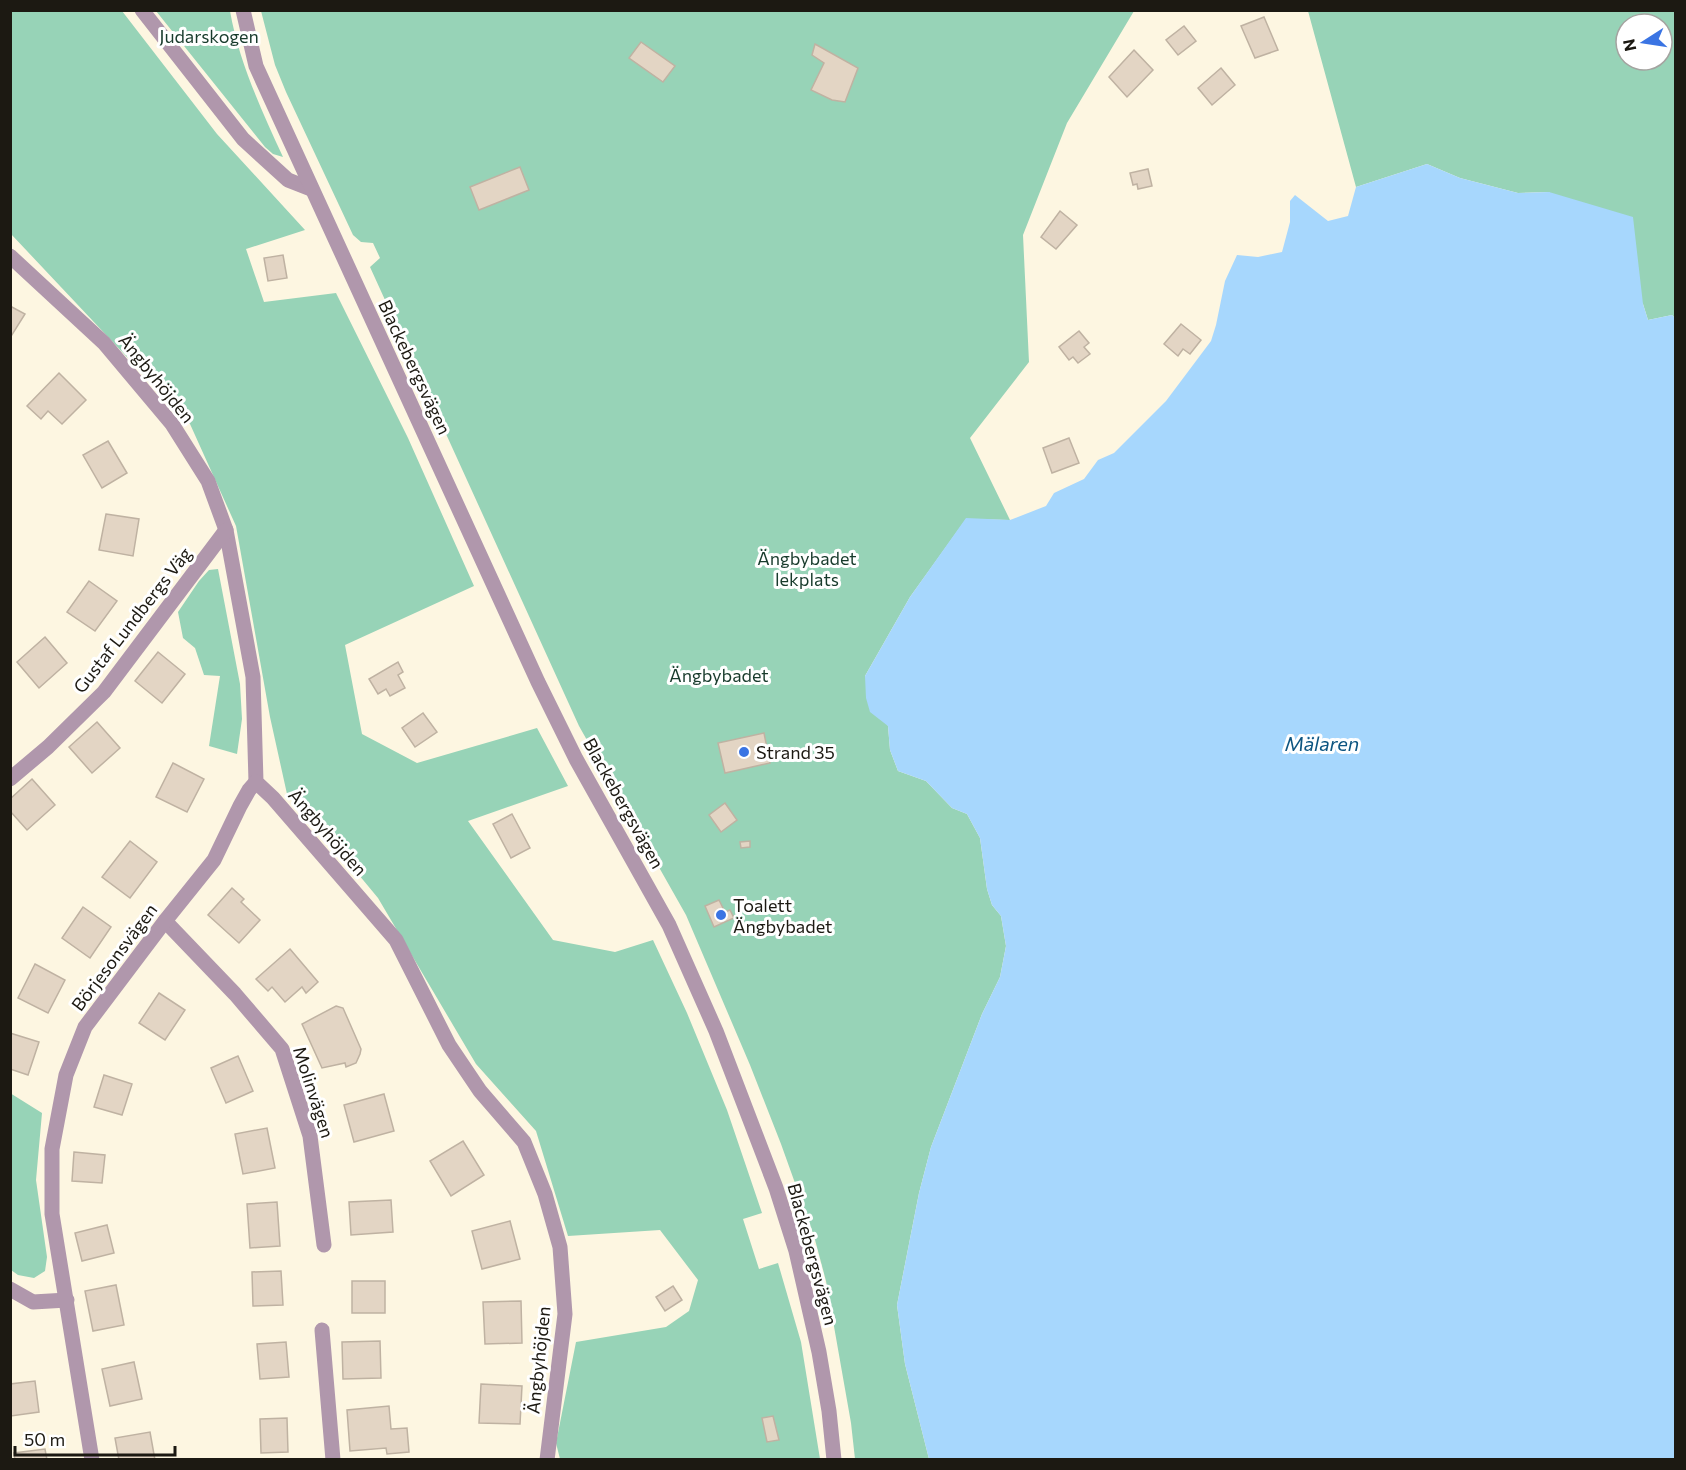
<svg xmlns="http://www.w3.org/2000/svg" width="1686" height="1470" font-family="Commissioner,sans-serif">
<rect width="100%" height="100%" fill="#fdf6e1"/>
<g fill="#97d3b7" fill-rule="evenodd">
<path d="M11 11H122L217 134 305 230 246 249 264 302 336 293 408 438 474 586 345 645 362 734 417 763 537 728 568 786 468 821 553 940 615 952 653 940 687 1013 727 1110 762 1213 743 1219 759 1269 778 1263 801 1342 820 1459H560L556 1443 576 1342 666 1327 689 1311 698 1280 660 1230 568 1236 536 1131 476 1064 378 898 320 828 287 794 270 717 236 526 190 424 11 234Z"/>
<path d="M156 11H230C239 62 261 109 283 157L273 154 265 147Z"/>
<path d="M261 11H1134L1067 123 1023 235 1029 362 970 438 1010 520 966 519 910 597 865 676 888 726 890 750 898 771 926 781 952 808 967 814 980 838 987 889 992 905 1001 916 1006 946 1000 977 982 1014 931 1147 919 1193 897 1305 905 1364 929 1459H855L851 1423 826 1281 814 1236 781 1144 750 1065 686 915 579 726 370 267 380 258 373 243 361 242 353 235 286 92 275 65Z"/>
<path d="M1308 11H1675V318L1672 315 1648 320 1643 304 1549 192 1518 193 1460 178 1427 164 1356 187ZM1626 24H1662V60H1626Z"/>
<path d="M218 569 240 684 242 719 237 754 209 746 220 676 204 675 195 648 183 638 178 612 199 581 209 570Z"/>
<path d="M10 1093 42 1113 36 1180 47 1257 45 1271 34 1278 18 1275 11 1270Z"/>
</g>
<path fill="#a7d7fd" d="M1427 164 1460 178 1518 193 1549 192 1633 217 1643 304 1648 320 1672 315 1675 318V1459H929L905 1364 897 1305 919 1193 931 1147 982 1014 1000 977 1006 946 1001 916 992 905 987 889 980 838 967 814 952 808 926 781 898 771 890 750 888 726 870 712 866 698 865 676 910 597 966 518 1010 520 1046 506 1054 493 1084 479 1098 460 1114 453 1166 401 1211 341 1216 325 1225 281 1237 255 1258 257 1282 252 1290 222V201L1295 195 1328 221 1348 216 1356 187Z"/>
<g fill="#e3d5c4" stroke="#bfb2a2" stroke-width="1.5">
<path d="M1264 17 1278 50 1255 58 1241 26Z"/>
<path d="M1184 26 1196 41 1178 55 1166 40Z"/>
<path d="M641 42 675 66 663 82 629 58Z"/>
<path d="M815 44 858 68 845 102 832 100 811 90 824 63 812 55Z"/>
<path d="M1134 50 1153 70 1127 97 1109 77Z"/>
<path d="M1221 68 1235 85 1212 105 1198 88Z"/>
<path d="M520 167 529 190 479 210 470 187Z"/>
<path d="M1148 169 1152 186 1138 189 1137 184 1133 185 1130 173Z"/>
<path d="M1060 211 1077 225 1056 249 1041 237Z"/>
<path d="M283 255 287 278 268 281 264 258Z"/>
<path d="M10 306 25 314 10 338Z"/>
<path d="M1181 324 1201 340 1190 354 1183 349 1178 356 1164 344Z"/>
<path d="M1079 331 1089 343 1084 347 1090 354 1078 363 1073 357 1069 360 1059 347Z"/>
<path d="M59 373 86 400 62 424 48 411 41 419 27 406Z"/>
<path d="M1069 438 1079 463 1052 473 1043 448Z"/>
<path d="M108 441 127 473 102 488 83 455Z"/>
<path d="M106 514 139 519 133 556 99 550Z"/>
<path d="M89 581 117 601 95 631 67 612Z"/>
<path d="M45 637 67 663 39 688 17 662Z"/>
<path d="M158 652 185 674 162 703 135 681Z"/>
<path d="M398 662 403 672 398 675 405 688 390 696 386 689 378 694 369 679Z"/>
<path d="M423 713 437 732 415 747 402 728Z"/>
<path d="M97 722 120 748 92 773 69 747Z"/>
<path d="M764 733 770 763 725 773 718 743Z"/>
<path d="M173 763 204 779 187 812 156 797Z"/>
<path d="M32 779 55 805 27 830 10 811V799Z"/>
<path d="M725 803 737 820 721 832 709 815Z"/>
<path d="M512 814 530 848 511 858 493 824Z"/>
<path d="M130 841 157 862 130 898 102 877Z"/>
<path d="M750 841V847L741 848 740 842Z"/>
<path d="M232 888 244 899 241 902 260 920 239 943 208 915Z"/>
<path d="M719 900 725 912 730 910 734 918 714 927 705 906Z"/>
<path d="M83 907 111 927 90 958 62 938Z"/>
<path d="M290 949 318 982 306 993 302 987 285 1002 272 987 268 991 256 979Z"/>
<path d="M35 964 65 980 48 1013 18 998Z"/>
<path d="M159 993 185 1010 165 1040 139 1023Z"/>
<path d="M336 1006 343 1008 361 1049 360 1054 356 1063 346 1067 345 1063 322 1068 302 1024Z"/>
<path d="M10 1033 39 1042 28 1075 10 1069Z"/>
<path d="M238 1056 253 1091 226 1103 211 1068Z"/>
<path d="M104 1075 132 1084 122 1115 94 1107Z"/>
<path d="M384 1094 394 1131 354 1142 344 1105Z"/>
<path d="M267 1128 275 1168 243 1174 235 1134Z"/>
<path d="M463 1141 484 1175 451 1196 430 1161Z"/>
<path d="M74 1152 105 1155 102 1183 72 1181Z"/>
<path d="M391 1200 393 1232 351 1235 349 1202Z"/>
<path d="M277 1202 280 1246 250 1248 247 1204Z"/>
<path d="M510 1221 520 1259 482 1269 472 1231Z"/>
<path d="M107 1225 114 1253 82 1261 75 1233Z"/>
<path d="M281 1271 283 1305 253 1306 252 1272Z"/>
<rect x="352" y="1281" width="33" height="32"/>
<path d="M116 1285 124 1325 93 1331 85 1291Z"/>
<path d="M673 1286 682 1300 665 1311 656 1297Z"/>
<path d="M521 1301 522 1343 485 1344 483 1302Z"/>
<path d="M380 1341 381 1378 343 1379 342 1342Z"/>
<path d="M286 1342 289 1377 260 1379 257 1344Z"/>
<path d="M134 1362 142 1399 110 1406 102 1369Z"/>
<path d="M35 1381 39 1412 11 1416 10 1384Z"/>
<path d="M481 1384 522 1386 520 1424 479 1423Z"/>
<path d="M389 1406 391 1429 407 1428 409 1452 387 1454 386 1448 350 1451 347 1410Z"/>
<path d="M773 1416 779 1440 767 1442 762 1418Z"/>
<path d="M287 1418 288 1452 261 1453 260 1419Z"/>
<path d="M150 1432 155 1460H119L115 1438Z"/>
<path d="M45 1449 47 1460H15L14 1453Z"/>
</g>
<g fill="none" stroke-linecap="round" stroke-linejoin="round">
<g stroke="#b097ac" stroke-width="15">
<path d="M142 10 243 139 288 180 311 189"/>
<path d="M243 10 256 66 538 682 576 759 669 925 716 1031 776 1188 796 1251 819 1352 829 1411 834 1460"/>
<path d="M10 256 104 343 172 424 208 481 226 530 253 677 256 782 273 798 396 940 449 1045 480 1091 524 1142 545 1194 560 1247 565 1314 547 1460"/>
<path d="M10 779 48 747 104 692 226 530"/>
<path d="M165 921 235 994 282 1049 310 1136 324 1245"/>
<path d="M10 1289 33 1302 67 1300"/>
<path d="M322 1330 333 1460"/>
<path d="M92 1460 52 1214V1149L66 1075 85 1027 165 921 214 860 240 806 249 790 256 782"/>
</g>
</g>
<g fill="#3a74e3" stroke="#fff" stroke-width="2">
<circle cx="744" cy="752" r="6"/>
<circle cx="721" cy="915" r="6"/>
</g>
<g text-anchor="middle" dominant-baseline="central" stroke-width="6" stroke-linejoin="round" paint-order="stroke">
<g font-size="18" fill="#183b2c" stroke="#fff">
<text x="209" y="36">Judarskogen</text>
<text x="807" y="558">Ängbybadet<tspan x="807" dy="21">lekplats</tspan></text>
<text x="719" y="675">Ängbybadet</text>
</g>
<g font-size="18" fill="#1c1912" stroke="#fff">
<text transform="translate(415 367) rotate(65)">Blackebergsvägen</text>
<text transform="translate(157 378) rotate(51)">Ängbyhöjden</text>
<text transform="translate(132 620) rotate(-52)">Gustaf Lundbergs Väg</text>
<text transform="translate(624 803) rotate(61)">Blackebergsvägen</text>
<text transform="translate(328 832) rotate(49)">Ängbyhöjden</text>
<text transform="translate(114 957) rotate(-53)">Börjesonsvägen</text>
<text transform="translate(314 1092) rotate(72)">Molinvägen</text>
<text transform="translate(813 1254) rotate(75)">Blackebergsvägen</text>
<text transform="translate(538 1360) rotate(-84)">Ängbyhöjden</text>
</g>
<g font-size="18" fill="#1c1912" stroke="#fff" text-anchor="start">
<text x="756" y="752">Strand 35</text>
<text x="733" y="905">Toalett<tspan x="733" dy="21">Ängbybadet</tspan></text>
</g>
<g font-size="20" font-style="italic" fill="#0d5581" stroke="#fff">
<text x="1322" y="743">Mälaren</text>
</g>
</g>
<rect width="1686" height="1470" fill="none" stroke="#1c1912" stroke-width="24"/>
<g transform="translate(1644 42) rotate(258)"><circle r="28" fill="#ffffff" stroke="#a4a3a0" stroke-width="1.5"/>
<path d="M0-4.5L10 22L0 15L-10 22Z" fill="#3a74e3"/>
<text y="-9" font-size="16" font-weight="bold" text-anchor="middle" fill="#1c1912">N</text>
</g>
<path d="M15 1446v9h160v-9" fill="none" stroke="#1c1912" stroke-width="3"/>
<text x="24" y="1446" font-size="18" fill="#1c1912" stroke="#ffffff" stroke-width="4.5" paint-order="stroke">50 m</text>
</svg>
